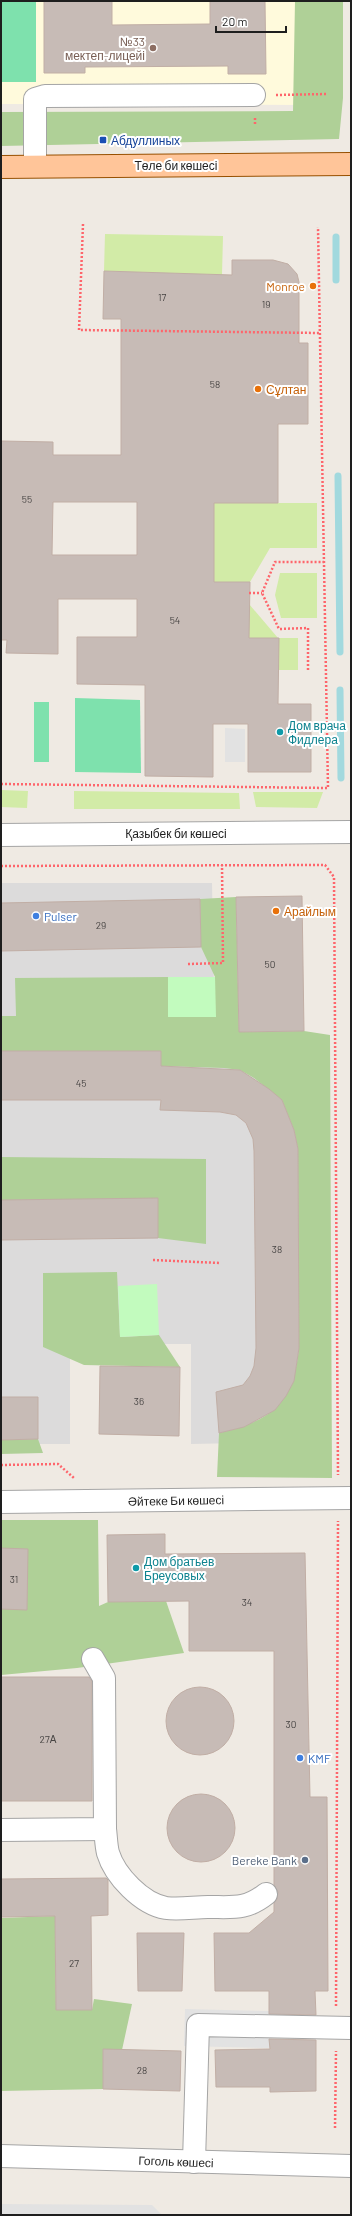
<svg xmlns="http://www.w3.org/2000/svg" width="352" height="2216" font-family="Barlow,sans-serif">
<rect width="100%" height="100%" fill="#efeae3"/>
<path fill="#dcdbdb" d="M1 883H212L215 1044 309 1093V1388L241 1443 191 1444V1344H70V1444H1Z"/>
<path fill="#fffadc" d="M1 1H305L303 105 1 104Z"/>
<g fill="#d2eba7">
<path d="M105 234 223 236 222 275 104 271Z"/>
<path d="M214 503H317V548H270L250 582H214Z"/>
<path d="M280 573H317V618H281L275 595Z"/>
<path d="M249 604 278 638H298V670H278V638H213Z"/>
<path d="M1 790 28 791 27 808 1 807Z"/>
<path d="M74 791 239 793 240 809H74Z"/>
<path d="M253 792H323L317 808 256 807Z"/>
</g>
<g fill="#afd097">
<path d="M295 1H343V98L339 139 1 146V112L293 111Z"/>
<path d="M236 897 239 1032 304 1031 330 1035 332 1478 217 1477 219 1433C273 1420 293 1404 299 1348L298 1149 294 1130 282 1100 254 1078 240 1070 224 1068 161 1066V1051H1V1016H16L15 978 168 977V1017L215 977 201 947 200 899Z"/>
<path d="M1 1157 206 1159V1244L158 1238V1199L1 1200Z"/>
<path d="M117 1272 120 1337 159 1335 180 1367 84 1365 43 1347V1273Z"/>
<path d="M38 1439 43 1453 1 1454V1440Z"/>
<path d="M1 1520H98L99 1606 108 1602 166 1601 184 1653 77 1668 1 1675Z"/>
<path d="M55 1916 56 2010H92L94 1999 132 2004 122 2050H103V2089L1 2091V1918Z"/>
</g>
<g fill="#c2fbbe">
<path d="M168 977H215L216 1017H168Z"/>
<path d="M157 1284 159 1335 120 1337 118 1286Z"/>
</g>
<g fill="#7ee1ad">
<rect x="1" y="1" width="35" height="81"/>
<path d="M75 698 140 700 141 773 75 772Z"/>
<rect x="34" y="702" width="15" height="60"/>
</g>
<g fill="#e2e2e2">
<path d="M225 728 245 729V762H225Z"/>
<path d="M185 2009 269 2011 270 2048 184 2046Z"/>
<path d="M1 2204 152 2205 162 2215H1Z"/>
</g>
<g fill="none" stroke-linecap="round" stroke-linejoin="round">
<g stroke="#a2d9de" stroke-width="7">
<path d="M336 237V280"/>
<path d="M338 476 340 652"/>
<path d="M340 690 341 778"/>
</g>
</g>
<g fill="#c7bbb6" stroke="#c1aea5" fill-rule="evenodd">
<path d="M44 1H112V25L210 24V1H265L266 74H228V66L85 67V73H44Z"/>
<path d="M232 260H273L288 264 297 274 299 282V343H308V424H278V503H214V582H250L249 638H279L278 704H311V772H248V724H213V777L145 776V685L77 684V637H137V599H58V654L6 653 7 640H1V441L53 442V455H121V319H103L104 271 232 275ZM53 502H137V555H52Z"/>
<path d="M302 896 304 1031 239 1032 236 897Z"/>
<path d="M200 899 201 947 1 951V903Z"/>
<path d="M1 1051H161V1066L240 1070 269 1089 282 1100 294 1130 298 1149 299 1348 294 1381 286 1396 275 1410 244 1427 219 1433 216 1392 243 1385 250 1376 254 1366 256 1348 254 1151 253 1139 246 1123 236 1115 220 1112 160 1110 161 1100H1Z"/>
<path d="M158 1198V1238L1 1240V1200Z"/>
<path d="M100 1366 180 1367 179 1436 99 1434Z"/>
<path d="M1 1397H38V1439L1 1440Z"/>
<path d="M165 1534V1554L305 1553 310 1797H327L328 1991H315L316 2015 269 2014V1991H215L214 1933H249L274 1912V1903L277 1899 278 1892 274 1885V1651H189V1601L108 1602 107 1535Z"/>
<path d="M1 1548 28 1549 27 1610 1 1609Z"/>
<path d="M1 1677H89L92 1681V1801H1Z"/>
<circle cx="200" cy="1721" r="34"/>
<circle cx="201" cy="1828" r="34"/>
<path d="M106 1878 108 1880V1915L91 1916 92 2010H56L55 1916 1 1917V1879Z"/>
<path d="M137 1933H184L182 1991H138Z"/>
<path d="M269 2039 316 2040V2091L270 2092V2087H216L215 2050 270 2049Z"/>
<path d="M103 2049 181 2051 180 2091 103 2089Z"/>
</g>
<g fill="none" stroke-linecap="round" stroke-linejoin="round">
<defs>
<g id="minor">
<path d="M35 166V99L45 96 254 95"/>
<path d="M1 835 351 832"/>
<path d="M1 1502 351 1498"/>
<path d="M105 1829C106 1836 106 1845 108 1853 115 1876 142 1904 166 1908 179 1910 195 1907 208 1907 233 1907 246 1910 266 1894"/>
<path d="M1 1830 105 1829 104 1678 93 1659"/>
<path d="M1 2156 351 2166"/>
<path d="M194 2162 198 2025 351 2028"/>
</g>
<path id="major" d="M1 167 351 164"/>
</defs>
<use href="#minor" stroke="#a5a5a5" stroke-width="24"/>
<use href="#major" stroke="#975000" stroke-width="24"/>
<g stroke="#fe656b" stroke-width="2.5" stroke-dasharray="2 2" stroke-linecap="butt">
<path d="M276 95 327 94"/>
<path d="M255 118V126"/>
<path d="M83 224 79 330 320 333"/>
<path d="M249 593H262"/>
<path d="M308 670V628L279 629 262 593 275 562H324"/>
<path d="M1 784 328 788 318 227"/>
<path d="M1 866 325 865 334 877 338 1475"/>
<path d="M188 964 223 963 222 865"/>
<path d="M153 1260 220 1263"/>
<path d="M1 1465 58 1464 74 1478"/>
<path d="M336 2006 338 1521"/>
<path d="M335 2128 336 2051"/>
</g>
<use href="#minor" stroke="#fff" stroke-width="22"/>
<use href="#major" stroke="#ffc599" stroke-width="22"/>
</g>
<circle fill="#8d6e63" stroke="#fff" stroke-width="1.5" cx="153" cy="48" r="4"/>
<rect fill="#1a4fb4" stroke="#fff" stroke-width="1.5" x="99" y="136" width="8" height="8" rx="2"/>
<g fill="#e8710a" stroke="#fff" stroke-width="1.5">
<circle cx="313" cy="286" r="4"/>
<circle cx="258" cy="389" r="4"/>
<circle cx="276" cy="911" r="4"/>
</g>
<g fill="#0f9aa8" stroke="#fff" stroke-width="1.5">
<circle cx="280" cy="732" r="4"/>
<circle cx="136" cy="1568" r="4"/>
</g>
<g fill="#3f7fe0" stroke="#fff" stroke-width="1.5">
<circle cx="36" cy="916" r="4"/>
<circle cx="300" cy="1758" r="4"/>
</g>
<circle fill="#5c6f8a" stroke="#fff" stroke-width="1.5" cx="305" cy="1860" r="4"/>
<g text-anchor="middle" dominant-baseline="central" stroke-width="4" stroke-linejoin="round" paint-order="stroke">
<g font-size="10" fill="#484544">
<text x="162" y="297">17</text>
<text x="266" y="304">19</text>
<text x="215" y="384">58</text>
<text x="27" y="499">55</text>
<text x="175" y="620">54</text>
<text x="101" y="925">29</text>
<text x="270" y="964">50</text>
<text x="81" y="1083">45</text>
<text x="277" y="1249">38</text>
<text x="139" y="1401">36</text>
<text x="14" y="1579">31</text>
<text x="247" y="1602">34</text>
<text x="291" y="1724">30</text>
<text x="48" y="1739">27А</text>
<text x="74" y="1963">27</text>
<text x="142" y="2070">28</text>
</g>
<g font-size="12" fill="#785e54" stroke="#fff" text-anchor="end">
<text x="145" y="41">№33<tspan x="145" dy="14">мектеп-лицейі</tspan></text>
</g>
<g font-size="12" fill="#164399" stroke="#fff" text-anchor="start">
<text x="111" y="140">Абдуллиных</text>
</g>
<g font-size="12" fill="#1e1e1e" stroke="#fff">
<text x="176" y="165">Төле би көшесі</text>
<text x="176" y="833">Қазыбек би көшесі</text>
<text transform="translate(176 1500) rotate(-1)">Әйтеке Би көшесі</text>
<text transform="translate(176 2161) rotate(2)">Гоголь көшесі</text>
</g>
<g font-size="12" fill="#c56008" stroke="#fff" text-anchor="start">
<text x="305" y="286" text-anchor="end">Monroe</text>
<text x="266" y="389">Сұлтан</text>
<text x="284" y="911">Арайлым</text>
</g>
<g font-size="12" fill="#0d838f" stroke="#fff" text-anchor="start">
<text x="288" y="725">Дом врача<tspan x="288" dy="14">Фидлера</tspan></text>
<text x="144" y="1561">Дом братьев<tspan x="144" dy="14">Бреусовых</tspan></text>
</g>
<g font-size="12" fill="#366cbe" stroke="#fff" text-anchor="start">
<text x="44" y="916">Pulser</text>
<text x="308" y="1758">KMF</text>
</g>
<g font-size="12" fill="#4e5e75" stroke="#fff" text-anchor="end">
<text x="297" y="1860">Bereke Bank</text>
</g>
</g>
<rect width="352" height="2216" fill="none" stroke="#1e1e1e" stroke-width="4"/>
<path d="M216 26v6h70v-6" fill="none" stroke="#1e1e1e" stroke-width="2"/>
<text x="222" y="26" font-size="12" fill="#1e1e1e" stroke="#ffffff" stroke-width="3" paint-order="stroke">20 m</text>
</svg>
